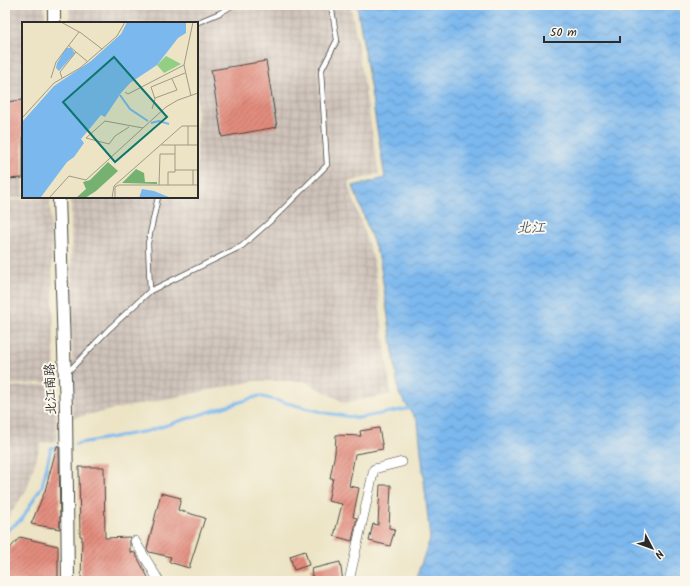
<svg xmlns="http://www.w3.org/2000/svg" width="690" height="586" font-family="Kalam,'LXGW WenKai TC',sans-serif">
<defs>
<pattern id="industrial-grid" width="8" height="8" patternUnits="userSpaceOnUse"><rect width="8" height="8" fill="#cec2b9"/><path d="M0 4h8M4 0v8" fill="none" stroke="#b1a79f"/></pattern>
<pattern id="water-waves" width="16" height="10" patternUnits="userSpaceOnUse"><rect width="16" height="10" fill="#7bb8ee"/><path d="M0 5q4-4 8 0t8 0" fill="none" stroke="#6596c1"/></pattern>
<pattern id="building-hatch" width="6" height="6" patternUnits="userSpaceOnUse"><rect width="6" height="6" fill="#e28c7e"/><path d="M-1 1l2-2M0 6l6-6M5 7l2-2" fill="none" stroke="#b77367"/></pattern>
</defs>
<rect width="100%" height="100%" fill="#fbf7ec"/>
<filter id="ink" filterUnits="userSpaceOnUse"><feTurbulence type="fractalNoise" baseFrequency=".025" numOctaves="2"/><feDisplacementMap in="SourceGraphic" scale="8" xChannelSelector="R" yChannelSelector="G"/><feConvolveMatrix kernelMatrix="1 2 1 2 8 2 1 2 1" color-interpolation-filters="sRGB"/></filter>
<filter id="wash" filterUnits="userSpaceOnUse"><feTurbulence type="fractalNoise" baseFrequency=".012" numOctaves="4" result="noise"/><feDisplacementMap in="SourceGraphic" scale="16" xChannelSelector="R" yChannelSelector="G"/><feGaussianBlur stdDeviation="0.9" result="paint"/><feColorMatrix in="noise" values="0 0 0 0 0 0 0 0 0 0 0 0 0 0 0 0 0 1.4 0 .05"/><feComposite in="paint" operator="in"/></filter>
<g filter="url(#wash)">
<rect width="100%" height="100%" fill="#ece4c5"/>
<g fill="url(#industrial-grid)">
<path d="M5 5H44L45 23H23V141L5 143Z"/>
<path d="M69 5H351L379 174 348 182 374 262 391 394 345 403 304 381H255L72 418 71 197H197V23H70Z"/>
<path d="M23 144 24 197 5 199V145Z"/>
<path d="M50 197 55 382 5 385V201Z"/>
<path d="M55 384 57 441 41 443 27 489 9 516 5 519V387Z"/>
</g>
<path fill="url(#water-waves)" stroke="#53728c" d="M357 5H685V581H415L430 539 418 422 399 394 380 261 353 186 385 178Z"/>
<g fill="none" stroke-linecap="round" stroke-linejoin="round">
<g stroke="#7bb8ee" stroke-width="3">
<path d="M75 444 148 431 259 396 326 413 358 418 412 408"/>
<path d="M5 532 22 519 42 486 51 448 57 447"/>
</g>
</g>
<g id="blocks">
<g fill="url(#building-hatch)">
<path d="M266 61 277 127 222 137 211 70Z"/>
<path d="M23 100V178L5 179V102Z"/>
<path d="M379 428 383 449 355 454 349 486 359 488 353 517 357 518 352 541 334 536 342 504 328 501 333 478H330L335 453 336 435 361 436 360 431Z"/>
<path d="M57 446H59L60 529 31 524 45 491Z"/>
<path d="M79 467H104L105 538 130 537V552L135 553 150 581H81L82 536H80Z"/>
<path d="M380 485H391L389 528 395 529 390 546 369 541 373 524 378 525Z"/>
<path d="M161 493 181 498 178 510 205 518 189 568 169 562 171 557 149 552 147 549Z"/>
<path d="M20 537 58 546V581H5V554Z"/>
<path d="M305 551 309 565 294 570 290 556Z"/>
<path d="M340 562 343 581H313L311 569Z"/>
</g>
</g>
</g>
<g filter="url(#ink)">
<use href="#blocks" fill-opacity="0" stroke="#484742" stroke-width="1"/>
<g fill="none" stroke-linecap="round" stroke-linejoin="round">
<defs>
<g id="service">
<path d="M196 23 220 13 233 5"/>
<path d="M150 291 148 243 158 197"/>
<path d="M67 373 108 330 150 291 242 246 275 217 327 165 321 71 337 40 331 5"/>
</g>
<g id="minor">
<path d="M135 541 159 581"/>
<path d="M349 581 374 469 402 462"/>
</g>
<g id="tertiary">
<path d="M54 5V23"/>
<path d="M59 197 66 410 68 581"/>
</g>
</defs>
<use href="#service" stroke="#484742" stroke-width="6"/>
<use href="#minor" stroke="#484742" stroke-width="10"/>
<use href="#tertiary" stroke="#484742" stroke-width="14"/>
<use href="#service" stroke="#fff" stroke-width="4.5"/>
<use href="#minor" stroke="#fff" stroke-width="9"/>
<use href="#tertiary" stroke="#fff" stroke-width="12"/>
</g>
</g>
<g text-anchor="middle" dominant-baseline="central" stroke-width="4" stroke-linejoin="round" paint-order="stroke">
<g font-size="13" fill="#2b2b2b" stroke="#fbf7ec">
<text transform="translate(51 389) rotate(-92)">北江南路</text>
</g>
<g font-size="14" font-style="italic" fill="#435566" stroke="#fbf7ec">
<text x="531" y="228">北江</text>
</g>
</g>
<g transform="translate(22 22)">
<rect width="176" height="176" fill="#ece4c5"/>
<path d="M144 34 159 42 142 51 135 43Z" fill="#92cf85"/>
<path d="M86 140 96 149 74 169 63 176H54L64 167 61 160 68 158ZM114 147 122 151 123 160H135V162L100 161Z" fill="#75b272"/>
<path d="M105 0H164V11L156 16 135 43 108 61 99 71 83 95 79 93 59 117 62 121 52 135 45 140 19 175 0 176V100L32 64 69 39 99 12ZM44 26H49L53 31 37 49 34 46 35 41ZM120 167 132 169 149 176H117Z" fill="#7bb8ee"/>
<path fill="none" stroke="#7bb8ee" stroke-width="2" d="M98 73 108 87 126 99M129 101 137 99 147 102"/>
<path fill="none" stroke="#9f9a87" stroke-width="1" d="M39 0 59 11 80 27M54 30 66 40M29 56 34 40 57 10M40 56 38 50 54 30 46 23M103 70 106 72 162 43M169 74 162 43 171 0M133 76 155 68 150 57M130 87 133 77 129 65 163 51M0 96 32 61 58 46 95 14 103 0M107 105 93 114 87 122 64 116 83 99 121 106M139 123H176M166 123V104M153 148H176M137 163 138 132H153M146 163V150H153V123M171 163V148M27 176 47 154 64 158 144 85 156 78 176 71M90 176 92 164 160 104H176M93 176V165L97 163H176"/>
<path fill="#0f766e" fill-opacity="0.15" stroke="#0f766e" stroke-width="2" d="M92 35 145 95 93 140 41 80Z"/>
<rect width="176" height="176" fill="none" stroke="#2b2b2b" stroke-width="2"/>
</g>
<rect width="690" height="586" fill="none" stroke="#fbf7ec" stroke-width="20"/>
<g transform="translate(652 548) rotate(131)" stroke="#fbf7ec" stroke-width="3" paint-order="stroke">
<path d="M0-3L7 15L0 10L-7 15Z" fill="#2b2b2b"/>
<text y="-6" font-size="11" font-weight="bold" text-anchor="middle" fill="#2b2b2b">N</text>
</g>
<path d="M544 36v6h76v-6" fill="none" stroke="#2b2b2b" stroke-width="2"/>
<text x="550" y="36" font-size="12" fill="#2b2b2b" stroke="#fbf7ec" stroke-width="3" paint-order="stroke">50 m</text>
</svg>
